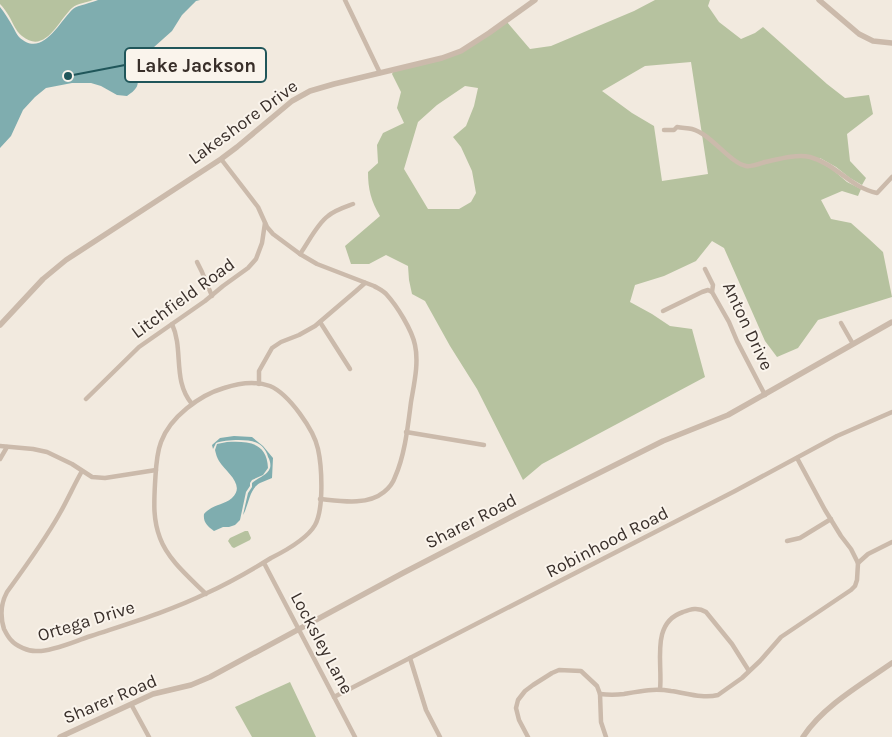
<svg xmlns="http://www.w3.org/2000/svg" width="892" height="737" font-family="Karla,sans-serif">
<rect width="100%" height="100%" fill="#f2eadf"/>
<g fill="#b6c29f" fill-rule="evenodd">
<path d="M0 0H93C86 3 78 3 72 8 58 21 45 55 22 36 15 31 12 20 7 13 5 10 3 7 0 4Z"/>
<path d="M655 0H710L708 6 719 22 741 39 755 33 763 27 827 84 845 98 869 95 873 114 847 134 850 161 866 178 862 185 850 178 836 167 820 158 818 161 833 170 847 182 861 189 858 196 842 191 821 200 831 219 851 223 869 239 883 252 892 297 818 320 798 348 777 357 765 341 724 248 712 241 696 261 664 276 635 285 630 302 652 314 670 326 692 329 705 377 542 464 523 480 477 389 450 346 425 301 412 294 409 280 408 266 386 255 369 264H351L345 246 380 216C371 201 368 189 368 172L378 163 377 145 383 133 404 123 397 108 401 92 392 74 393 72 442 60 507 22 530 49 551 46 634 11ZM691 62 708 174 662 181 654 126 632 113 602 91 645 66ZM465 86 478 88 474 106 466 126 453 137 461 147 472 171 476 193 471 202 459 209H428L404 169 418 122 437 105Z"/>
<path d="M245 531H248L251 538 250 540 234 548 232 547 228 541 230 538Z"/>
<path d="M290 682 316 737H252L235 707Z"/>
</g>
<g fill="#7fadaf">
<path d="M98 0H200L196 1 182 15 172 31 135 64C135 81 145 84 127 96L117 95 101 86 91 83H72L46 88 35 97 23 110 11 136 0 148V7C5 13 9 20 13 27 15 30 16 34 19 37 42 59 59 22 73 9 78 5 92 3 98 0Z"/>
<path d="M234 436 252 437 263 446 273 458 272 478C268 480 264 481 260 483 249 489 249 505 243 515L248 493 252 487V483C257 478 267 476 270 468 271 465 270 460 268 457 267 452 263 446 259 444 250 438 225 440 216 443L213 449 212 445 220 438Z"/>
<path d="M227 442C248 441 267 442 268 468L263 475 252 480 250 483V486L246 492 240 520 235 525 229 527H223L214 531C207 526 203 522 204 514 214 503 223 506 232 498 246 485 226 472 219 461 217 458 216 454 215 450L217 444Z"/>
</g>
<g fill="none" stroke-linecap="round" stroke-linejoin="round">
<g stroke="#cbbaab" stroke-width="4.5">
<path d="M345 0 380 73"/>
<path d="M664 130H674L677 127C682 128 688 128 692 129 711 134 730 163 746 166 752 167 759 164 765 162 779 159 796 154 810 157 836 164 851 188 877 193L892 177"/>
<path d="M221 159 258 207 267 227 273 234 300 254 317 264 374 286C379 289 384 291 387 295 397 306 412 330 415 345 419 363 414 384 411 402 408 425 405 455 395 477 393 483 389 488 384 492 367 506 340 501 320 499"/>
<path d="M300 254C308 243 317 224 328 216 335 210 345 207 353 204"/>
<path d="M197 262 202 272 212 296"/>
<path d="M705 269 713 285 712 292 729 322 737 341 765 395"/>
<path d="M663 311 702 292 708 290 712 292"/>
<path d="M320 322 350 369"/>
<path d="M841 323 853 344"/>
<path d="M172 324C184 350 172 380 192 404"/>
<path d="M259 384V371L272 348 281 342 299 335 315 326 356 291 365 283"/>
<path d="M86 399 139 347 205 301 223 286 248 268 256 259 262 243 265 223"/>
<path d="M406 432 484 445"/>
<path d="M0 446 33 449 47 452 72 464 92 477 105 478 156 470"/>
<path d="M0 459 7 447"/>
<path d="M82 471C74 485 68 499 60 513 45 540 26 566 7 592 1 603 0 616 4 629 6 633 8 637 11 640 16 646 29 652 38 651 54 651 75 641 91 636 130 623 170 611 207 593 229 583 250 571 271 558 285 551 307 539 315 525 324 509 322 467 318 449 314 430 289 394 270 386 256 381 239 383 224 388 200 395 170 417 161 442 156 455 156 469 155 484 154 503 153 520 160 538 168 560 190 578 206 594"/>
<path d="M787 541 800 538 831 519"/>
<path d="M264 563 355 737"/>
<path d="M858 563 868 554 892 542"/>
<path d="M410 658 426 710 440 737"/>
<path d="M660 689C663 664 650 623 683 612 691 609 698 607 706 612L732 644 749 671"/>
<path d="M600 694C608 695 616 695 624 694 640 691 654 688 671 691 686 693 703 699 718 695L742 678 760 661 781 637 851 590 855 586 857 580 858 563 851 549 841 536 825 510 797 458"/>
<path d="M334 697 735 491 837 436 892 412"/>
<path d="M131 704 149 737"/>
<path d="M528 737 519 720 516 708 518 700 525 691 533 685 552 673 559 670 581 671 597 686 600 694 601 722 606 737"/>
</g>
<g stroke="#cbbaab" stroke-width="5.5">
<path d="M819 0 859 34 873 41 892 43"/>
<path d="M0 325 43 279 66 260 221 159 237 147 292 101 310 91 334 84 442 58 461 51 489 33 535 0"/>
<path d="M60 737 153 694 191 685 210 677 403 573 517 514 663 441 728 415 892 322"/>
<path d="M803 737C823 706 862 684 892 663"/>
</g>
</g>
<g text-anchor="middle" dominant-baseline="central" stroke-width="4" stroke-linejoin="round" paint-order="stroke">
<g font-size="18" fill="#392f2a" stroke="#faf4ec">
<text transform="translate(243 122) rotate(-36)">Lakeshore Drive</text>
<text transform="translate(183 298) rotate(-36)">Litchfield Road</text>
<text transform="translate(748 326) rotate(65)">Anton Drive</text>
<text transform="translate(471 521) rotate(-27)">Sharer Road</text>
<text transform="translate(607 542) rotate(-27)">Robinhood Road</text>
<text transform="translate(86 621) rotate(-17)">Ortega Drive</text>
<text transform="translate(322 643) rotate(62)">Locksley Lane</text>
<text transform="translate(110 699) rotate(-23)">Sharer Road</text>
</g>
</g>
<path fill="none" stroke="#20565a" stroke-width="2" d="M68 76L125 65"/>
<circle fill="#20565a" stroke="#faf4ec" stroke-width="2" cx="68" cy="76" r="5"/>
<rect fill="#faf4ec" stroke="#20565a" stroke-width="2" x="125" y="48" width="141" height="34" rx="5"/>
<g font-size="19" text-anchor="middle" font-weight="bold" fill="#392f2a">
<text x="196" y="72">Lake Jackson</text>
</g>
</svg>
